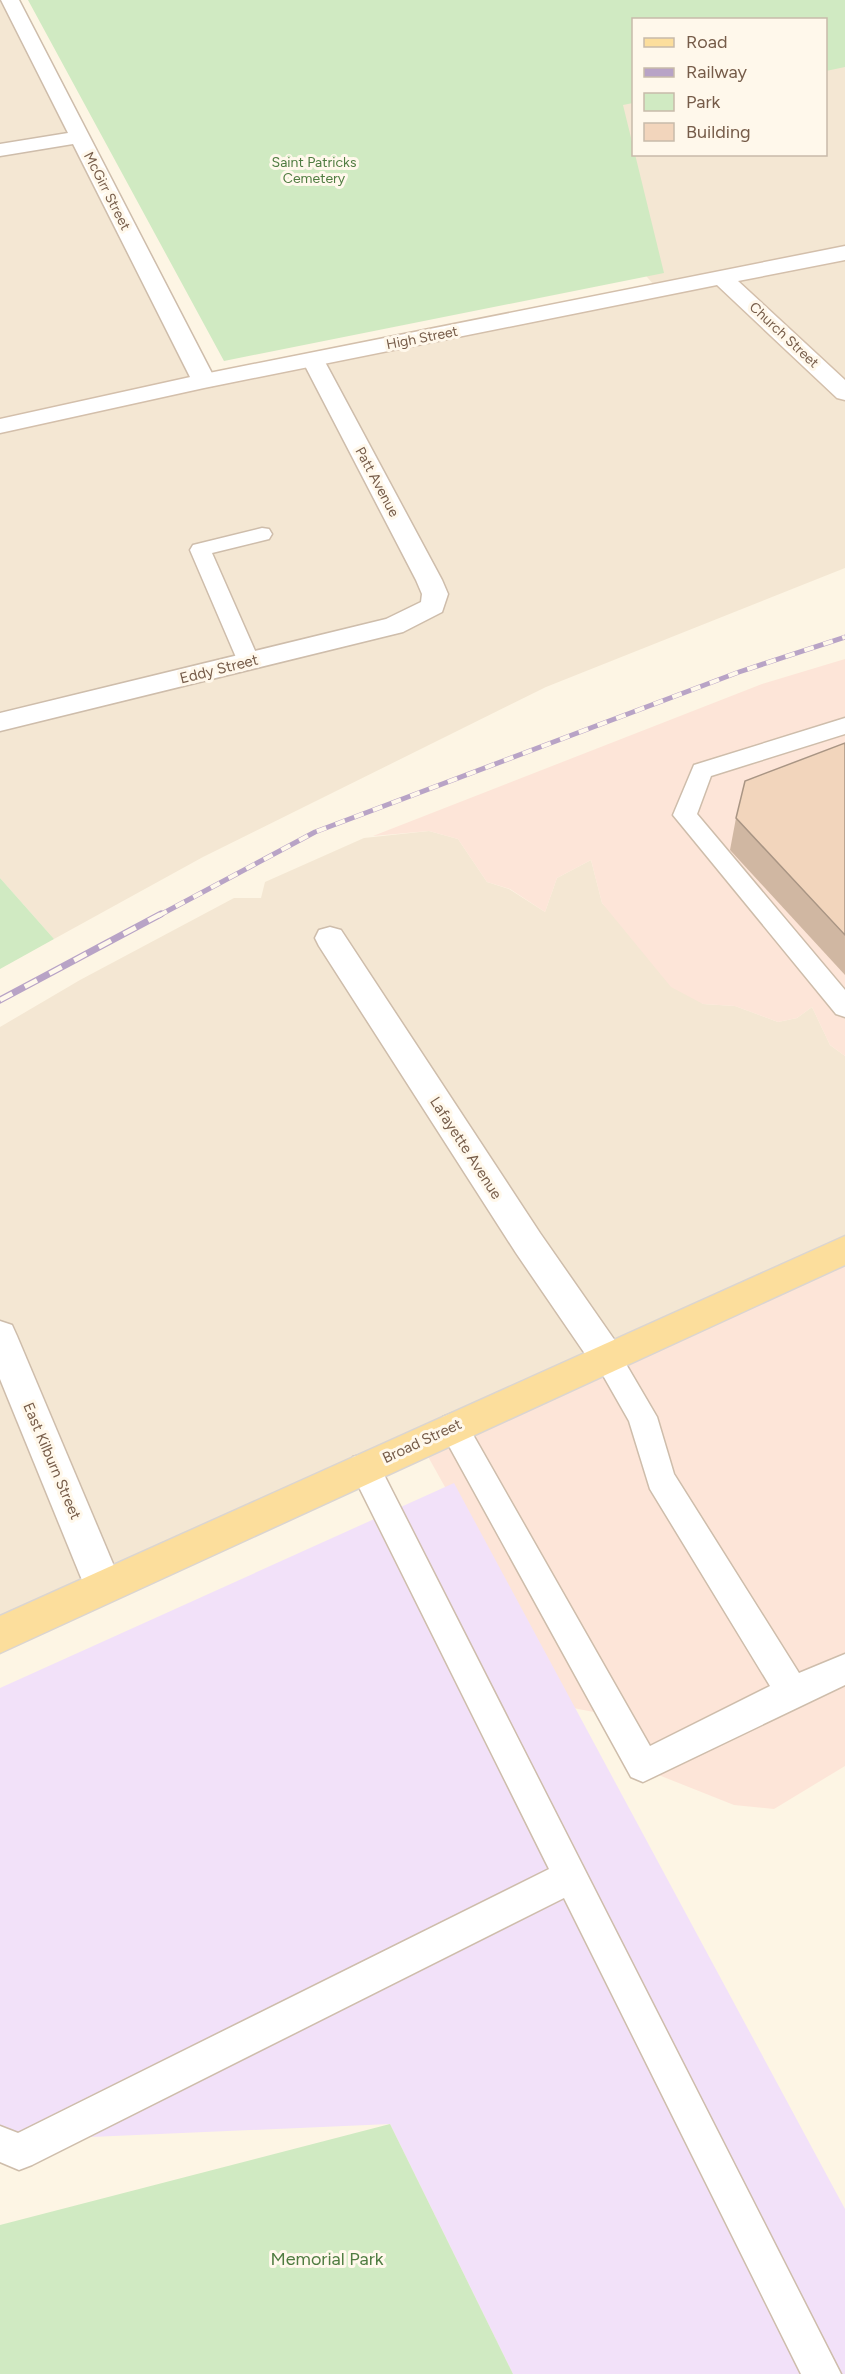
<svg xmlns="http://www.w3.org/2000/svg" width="845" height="2374" font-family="Figtree,sans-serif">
<rect width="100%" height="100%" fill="#fdf5e4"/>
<g fill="#f4e7d3">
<path d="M0 0H18L212 377 660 292 629 256 619 103 633 100 634 154H826V68L845 66V568L546 687 203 857 54 939 0 878Z"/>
<path d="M429 831 458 839 487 882 509 889 545 912 557 878 591 860 602 903 703 1004 735 1006 778 1022 797 1018 812 1007 830 1045 845 1056V1260L0 1638V1027L80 980 234 898H261L265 882 364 838Z"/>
</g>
<g fill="#fde5d8">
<path d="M845 659V1056L830 1045 812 1007 797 1018 778 1022 735 1006 703 1004 671 987 602 903 591 860 557 878 545 912 510 889 487 882 458 839 429 831 373 836 762 684Z"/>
<path d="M845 1260V1766L774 1809 734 1805 656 1774 625 1718 568 1707 426 1453Z"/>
</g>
<path fill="#f2e1f9" d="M454 1483 845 2209V2374H513L390 2124 0 2141V1688Z"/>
<g fill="#d0eac2">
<path d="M28 0H845V67L826 71V20H634L633 103 623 105 664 273 224 361Z"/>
<path d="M0 878 54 939 0 969Z"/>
<path d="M390 2124 513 2374H0V2225Z"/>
</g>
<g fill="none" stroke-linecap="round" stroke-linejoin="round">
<defs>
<g id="lane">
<path d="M262 528 269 529 272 534 269 539 212 553 260 662 257 667 249 669 241 667 238 662 190 550 193 545Z"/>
<path d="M845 718V734L711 776 697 814 845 990V1017L836 1014 673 815 694 765Z"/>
<path d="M606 1344 616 1347 657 1417 674 1474 799 1673 845 1654V1685L643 1782 631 1777 438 1426 443 1417 453 1413 463 1417 650 1746 770 1686 650 1489 629 1421 592 1356 596 1347Z"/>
<path d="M364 1454 375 1457 841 2374H801L564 1898 32 2165 19 2170 0 2162V2126L18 2133 549 1869 349 1467 353 1457Z"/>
</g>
<g id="street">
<path d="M1 0H19L216 381 212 386H196L192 381 73 144 0 156V144L68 133Z"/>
<path d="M313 353 321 355 324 360 442 580 448 594 442 612 403 632 0 731V713L386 619 421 602 422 594 416 580 302 360 305 355Z"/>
<path d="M330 927 341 930 540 1233 618 1345 624 1356 618 1367 606 1371 594 1367 516 1253 319 946 315 938 319 930Z"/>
<path d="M0 1321 12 1325 17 1336 122 1585 116 1598 103 1603 90 1598 84 1585 0 1379Z"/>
</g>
<path id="secondary" d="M845 246V260L738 281 845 380V400L837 398 717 285 204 388 0 433V419L204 374Z"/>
<path id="primary" d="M845 1236V1265L0 1653V1616Z"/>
</defs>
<use href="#lane" stroke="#cebdab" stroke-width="3"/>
<use href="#street" stroke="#cebdab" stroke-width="3"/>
<use href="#secondary" stroke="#d3bfab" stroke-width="3"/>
<use href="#primary" stroke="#dbd5d0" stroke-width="3"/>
<use href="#lane" fill="#fff" fill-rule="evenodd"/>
<use href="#street" fill="#fff" fill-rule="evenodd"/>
<use href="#secondary" fill="#fff" fill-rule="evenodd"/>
<use href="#primary" fill="#fcde9c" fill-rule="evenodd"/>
<defs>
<path id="rail-far1" d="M158 916 315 832 739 672 845 637"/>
<path id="rail" d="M0 1000 161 914"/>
</defs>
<use href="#rail-far1" stroke="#b8a3c6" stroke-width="5"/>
<use href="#rail" stroke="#b8a3c6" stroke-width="7"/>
<use href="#rail-far1" stroke="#fff8eb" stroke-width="4" stroke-dasharray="10" stroke-linecap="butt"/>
<use href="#rail" stroke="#fff8eb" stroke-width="4.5" stroke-dasharray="14" stroke-linecap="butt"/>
</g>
<path fill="#d0b7a2" d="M845 743V975L730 850 736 818Z"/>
<path fill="#f2d5bc" stroke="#a99584" stroke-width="1.5" d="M845 743V935L736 818 745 781Z"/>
<g text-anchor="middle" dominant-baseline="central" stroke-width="6" stroke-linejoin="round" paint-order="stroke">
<g font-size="14" fill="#4f7c41" stroke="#fff8eb">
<text x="314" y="162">Saint Patricks<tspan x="314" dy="16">Cemetery</tspan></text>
</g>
<g font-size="14" fill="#765c49" stroke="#fff8eb">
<text transform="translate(107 191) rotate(63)">McGirr Street</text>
<text transform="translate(784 335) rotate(43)">Church Street</text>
<text transform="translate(422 338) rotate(-11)">High Street</text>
<text transform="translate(377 482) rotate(62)">Patt Avenue</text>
</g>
<g font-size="15" fill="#765c49" stroke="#fff8eb">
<text transform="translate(219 669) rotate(-14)">Eddy Street</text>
<text transform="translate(466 1148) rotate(57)">Lafayette Avenue</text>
<text transform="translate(422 1441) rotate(-25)">Broad Street</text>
<text transform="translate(52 1461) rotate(67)">East Kilburn Street</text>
</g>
<g font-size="18" fill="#4f7c41" stroke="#fff8eb">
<text x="327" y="2259">Memorial Park</text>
</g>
</g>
<rect x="632" y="18" width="195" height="138" fill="#fff8eb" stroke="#c8baaa" stroke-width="1.5"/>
<rect x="644" y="38" width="30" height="9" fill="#fcde9c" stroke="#c8baaa" stroke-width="1.5"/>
<text x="686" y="48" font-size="18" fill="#765c49">Road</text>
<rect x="644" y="68" width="30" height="9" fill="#b8a3c6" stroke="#c8baaa" stroke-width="1.5"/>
<text x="686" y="78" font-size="18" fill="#765c49">Railway</text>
<rect x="644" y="93" width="30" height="18" fill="#d0eac2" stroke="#c8baaa" stroke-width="1.5"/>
<text x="686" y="108" font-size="18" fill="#765c49">Park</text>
<rect x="644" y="123" width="30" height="18" fill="#f2d5bc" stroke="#c8baaa" stroke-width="1.5"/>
<text x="686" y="138" font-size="18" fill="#765c49">Building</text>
</svg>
